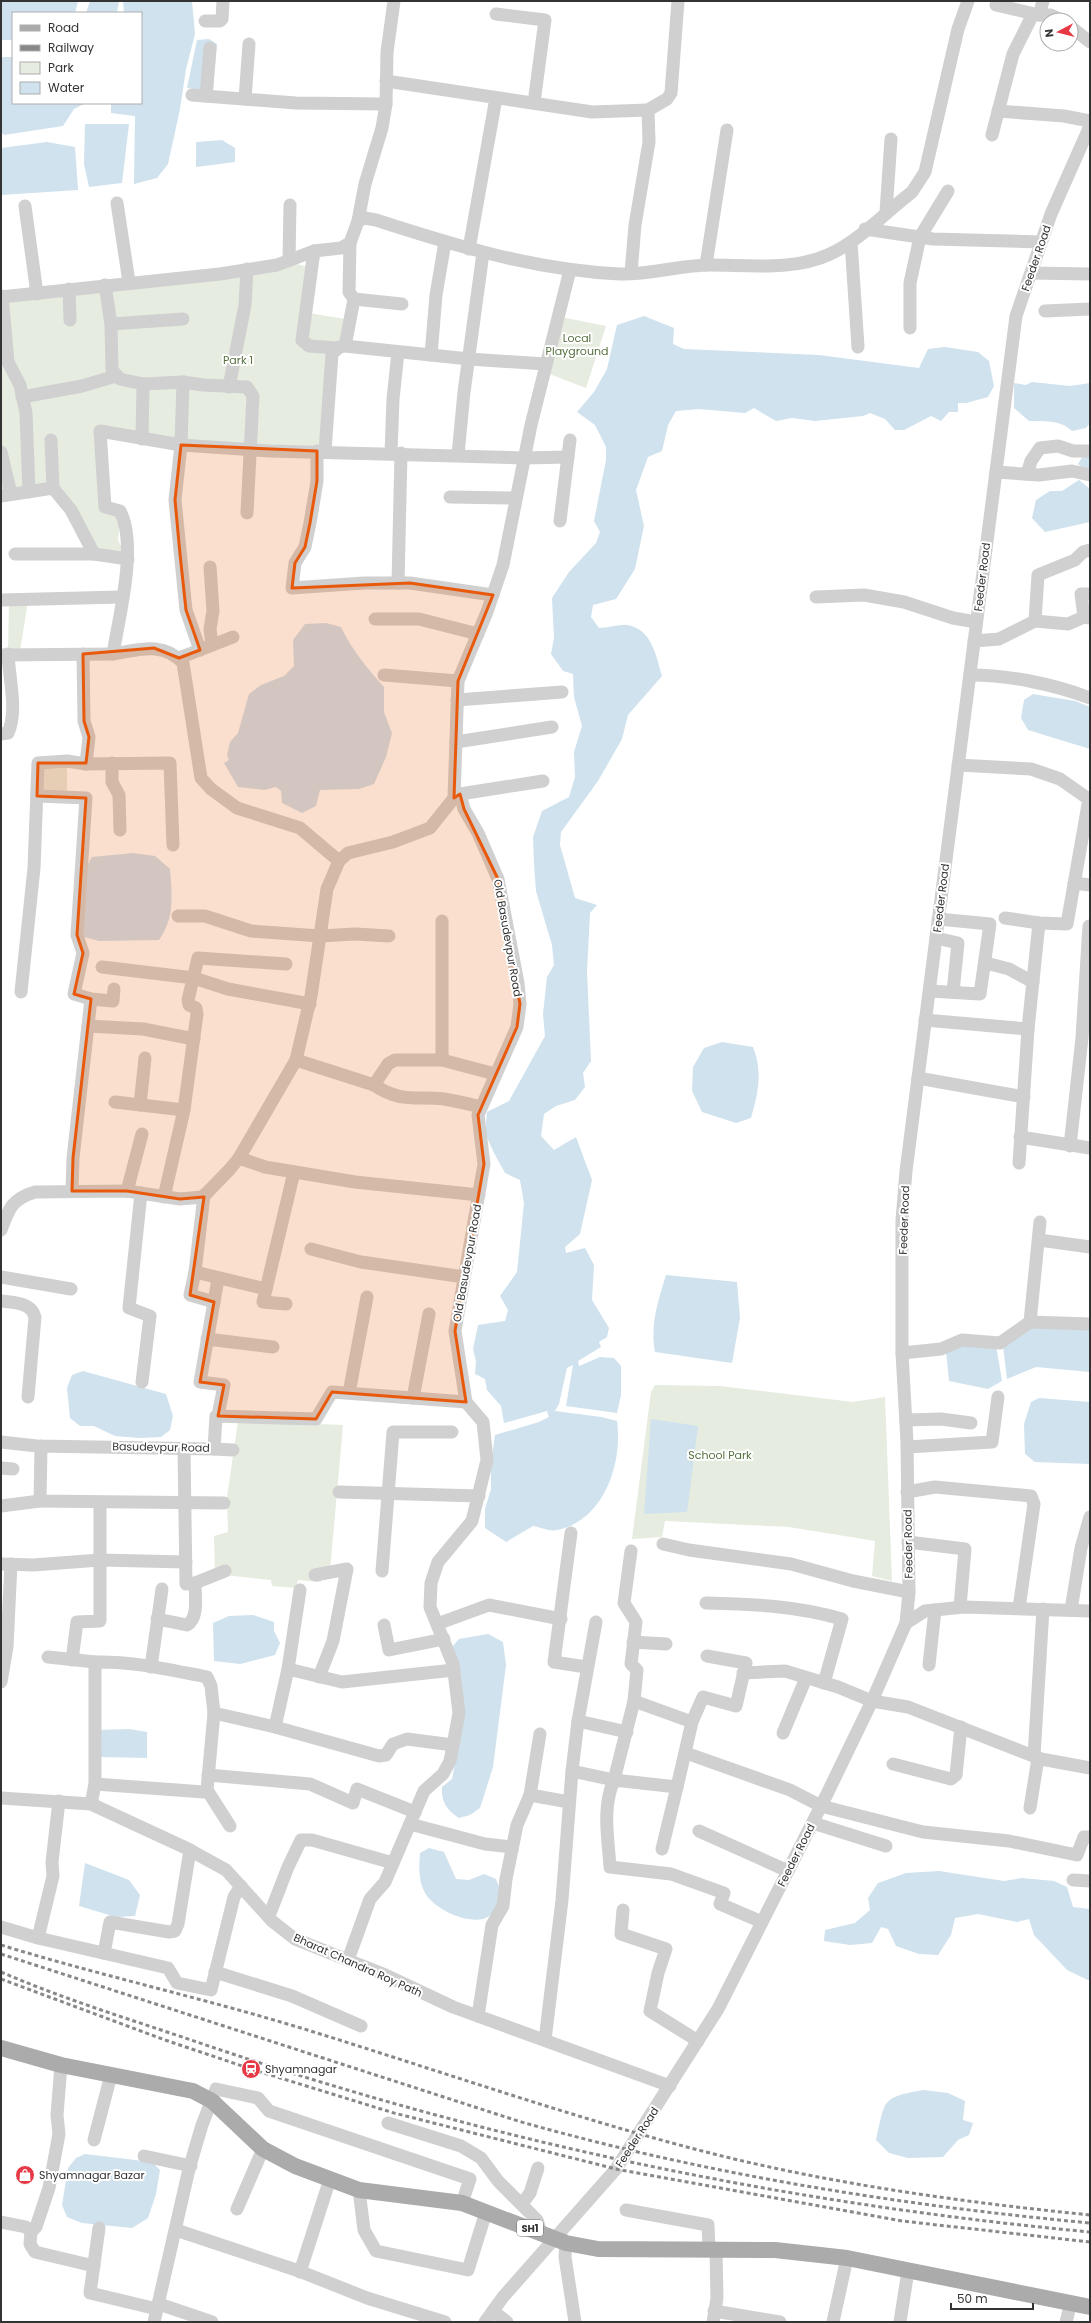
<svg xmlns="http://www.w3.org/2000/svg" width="1091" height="2323" font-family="Poppins,sans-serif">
<rect width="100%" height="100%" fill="#fff"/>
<g fill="#e6ecdf">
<path d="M293 263 316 269 309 313 345 319 320 447 173 441 97 428 99 509 118 515 120 523 118 540 125 554 96 550 63 493 1 492V302Z"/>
<path d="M561 317 606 326 586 388 547 373Z"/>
<path d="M28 601 20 651H8L9 602Z"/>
<path d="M67 761V795L37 796 38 763Z"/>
<path d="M655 1385 720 1386 853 1402 885 1397 892 1581 872 1576 875 1541 789 1527 665 1521 662 1537 632 1539 651 1392Z"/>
<path d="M238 1421 343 1425 330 1571 322 1574 321 1582 298 1580 296 1588 272 1586 271 1580 215 1574 214 1536 228 1532 227 1497Z"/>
</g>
<g fill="#cfe2ee">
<path d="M1 1H78L75 13H13V40H1Z"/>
<path d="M90 1H119L117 13H86Z"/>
<path d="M123 1H192L195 34 186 69 180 109 168 164 157 178 134 184 135 116 111 113V103H141V13H124Z"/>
<path d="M209 39 217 44 213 92 187 88 197 40Z"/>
<path d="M3 57H13V103H86L74 109 63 126 4 135 1 132V58Z"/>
<path d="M85 124H129L122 183 89 187 84 164Z"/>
<path d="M222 140 235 148V162L196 167V142Z"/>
<path d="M47 142 75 147 78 190 1 195V148Z"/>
<path d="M644 316 674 328 673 344 684 349 819 355 919 368 928 349 945 347 978 352 989 361 994 386 988 397 966 403H958V412H949L941 421 931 416 904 430H895L885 419 870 413 863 416 815 421 792 418 776 421 754 408 745 413 699 409 676 411 668 425 662 451 648 457 636 490 644 526 635 569 616 599 593 605 591 617 599 628C607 628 622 624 627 625 652 629 656 656 662 676L628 715 622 739 598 781 561 832 560 845 575 898 597 905 590 913 587 971 591 1061 583 1073 585 1087 575 1100 556 1106 544 1114 541 1136 554 1150 576 1137 592 1180 580 1234 565 1247 566 1253 585 1248 594 1265 592 1300 609 1328 607 1337 599 1342 601 1347 578 1361 579 1366 600 1357 614 1358 621 1366V1395L617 1413 566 1406 573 1365 567 1368 559 1404 555 1411 601 1417 617 1421C623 1463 604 1521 557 1530 550 1532 540 1527 533 1526L506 1542 485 1528V1509L491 1489V1464L495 1435 539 1422 549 1417 547 1411 504 1423 501 1406 487 1390 485 1379 475 1374 476 1361 473 1349 478 1325 505 1321 508 1310 500 1296 517 1272 524 1203 520 1180 505 1173 494 1153 485 1133 487 1112 509 1101 545 1036 543 1014 547 977 554 965 552 945 536 891 534 864 533 837 542 811 569 797 575 777 574 752 582 726 574 697 573 674 563 671 551 654 554 638 552 598 569 572 596 543 600 532 594 521 606 460V447L595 425 577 412 594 392 607 369 617 325Z"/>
<path d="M1032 382 1070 386 1090 383V423L1086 428 1072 431C1061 420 1045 421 1029 421L1014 408V383L1026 385Z"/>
<path d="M1083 456 1090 457V471L1085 470 1078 464Z"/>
<path d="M1079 480 1090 489V522L1045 532 1032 518 1036 500 1050 491H1062Z"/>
<path d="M326 623 341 627C352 650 367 668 384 687V712L392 733 386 757 374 784 359 789 320 790 316 806 302 813 282 803 281 791 276 787 264 790 238 787 224 763 229 760 227 755 230 742 238 733 249 694 261 685 284 676 294 666 293 640 305 624Z"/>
<path d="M1033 694 1075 701 1090 707V749L1028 730 1021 718 1024 700Z"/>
<path d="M133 853 155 856 170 869C172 895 175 918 159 940L99 941 84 937C79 917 80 873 92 857Z"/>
<path d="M722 1042 753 1047C763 1072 758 1093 751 1118L736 1123 702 1112 692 1091 693 1067 704 1048Z"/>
<path d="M666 1275 737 1282 740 1318 732 1363 655 1352C650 1325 658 1301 666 1275Z"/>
<path d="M1032 1324 1090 1328V1372L1036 1367 1007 1379 1003 1346Z"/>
<path d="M965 1343 996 1345 1002 1381 988 1389 949 1381 946 1351Z"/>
<path d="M83 1371 166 1394 173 1416 170 1430 161 1437 140 1438 115 1436 94 1426H80L70 1418 67 1388 72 1375Z"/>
<path d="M1039 1398 1090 1402V1464L1035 1462 1025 1454 1024 1424 1031 1402Z"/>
<path d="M651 1419 698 1426 687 1512 644 1514Z"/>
<path d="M253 1615 274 1622V1631L280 1643 275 1655 240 1664 214 1661 213 1623 229 1616Z"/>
<path d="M488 1634 503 1642 506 1665 493 1767 480 1808 470 1815 459 1818C447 1810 441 1802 442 1787L452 1779 462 1727 453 1646 459 1639Z"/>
<path d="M129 1729 147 1732V1758L100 1757 98 1730Z"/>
<path d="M429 1848 444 1852 456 1879 469 1880 484 1874 496 1879 499 1887 496 1911C492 1914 487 1918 483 1919 464 1923 435 1909 425 1893 418 1881 419 1865 420 1853Z"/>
<path d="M85 1863 129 1880 140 1895 135 1916 116 1917 79 1906Z"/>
<path d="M939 1871 1004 1881 1022 1878 1054 1881 1067 1887 1073 1907 1090 1909V1981L1067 1970 1034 1935 1029 1919 1017 1922 978 1914 955 1918 951 1935 938 1955 919 1954 896 1946 888 1929 881 1927 872 1943 850 1945 824 1941 825 1930 855 1923 870 1910 868 1898 878 1883 906 1873Z"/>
<path d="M923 2090 948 2093 965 2101 963 2120 973 2123 969 2135 958 2140 943 2157 908 2158 889 2153 876 2140C886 2099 880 2098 923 2090Z"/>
<path d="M85 2154 152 2162 160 2170 156 2194 148 2218 132 2228 82 2223 67 2217 62 2205 68 2168 76 2158Z"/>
</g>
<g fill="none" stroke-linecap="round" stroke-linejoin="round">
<g stroke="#d0d0d0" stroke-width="13">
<path d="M996 5 1039 15H1051L1061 20"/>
<path d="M496 14 545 20 534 103"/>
<path d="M1039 15 1043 1"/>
<path d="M205 21H220L222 19 223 1"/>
<path d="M1071 27 1090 42"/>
<path d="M386 81 592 112 648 110 649 142 635 225 631 273"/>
<path d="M192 95 296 103 386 104"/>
<path d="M206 96 210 48"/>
<path d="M245 99 249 44"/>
<path d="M648 110 667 99 671 93 678 1"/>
<path d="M998 111 1064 116 1090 121"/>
<path d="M992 135 1013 54 1033 14"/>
<path d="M117 203 129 282"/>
<path d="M25 206 37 294"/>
<path d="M886 212 891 139"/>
<path d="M358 221 365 184 382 128 386 104 387 52 394 1"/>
<path d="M865 229 933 239 1041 242"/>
<path d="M851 242 858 347"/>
<path d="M350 243 349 292 354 299 345 346 469 359 545 364"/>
<path d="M469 249 496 98"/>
<path d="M314 251 302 340 309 346 338 348"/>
<path d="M289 260 290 205"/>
<path d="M706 265 727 130"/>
<path d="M1031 273 1090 274"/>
<path d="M105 285 111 324 112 370 120 379 143 384 183 382 203 385 247 387 253 396 247 513"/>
<path d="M69 289 70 320"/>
<path d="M2 296 8 362 20 385 26 413 29 492"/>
<path d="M1 297 220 274 277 265 314 251 341 248 350 243 358 221 365 218 376 220C456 246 535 270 620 274 650 275 680 265 710 265 748 265 794 271 830 254 859 241 886 212 912 192L925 172 958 29 968 1"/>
<path d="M354 299 402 304"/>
<path d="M1045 311 1090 309"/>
<path d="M111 324 183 319"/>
<path d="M910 328V283L920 237 948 191"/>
<path d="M431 355 436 295 445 242"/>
<path d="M183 382 181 445 175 500 186 610 200 650"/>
<path d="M229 387 245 305 247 269"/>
<path d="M22 397 82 386 116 376"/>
<path d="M142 439 143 384"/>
<path d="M51 440 53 488"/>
<path d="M317 451V481L310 523 305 547 295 563 292 588 364 583H410L493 595"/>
<path d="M325 451 332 354 338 348 343 346"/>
<path d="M1 452 11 494"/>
<path d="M391 453 393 399 398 352"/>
<path d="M458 455 464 392 483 253"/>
<path d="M996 472 1039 475 1072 471 1090 475"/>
<path d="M1027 474 1031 461 1040 448 1058 446 1073 451H1090"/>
<path d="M1 496 53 488 71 510 94 554"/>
<path d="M450 497 516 498"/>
<path d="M560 521 570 440"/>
<path d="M15 554H94L128 559"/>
<path d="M210 567 213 611 210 629 212 645"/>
<path d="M398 583 401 453"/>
<path d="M816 597 864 595 904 602 953 618 976 622"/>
<path d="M1 600 121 597"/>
<path d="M1084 617 1081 594H1090"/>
<path d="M375 619H419L478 634"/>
<path d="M1035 621 1038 575 1075 560 1083 552 1090 550"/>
<path d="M974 641 999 639 1035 621 1068 624 1084 617 1090 618"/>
<path d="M1 655 113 654"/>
<path d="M179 658 233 637"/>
<path d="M384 675 458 681"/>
<path d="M970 675C1009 675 1053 684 1090 698"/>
<path d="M457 700 562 692"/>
<path d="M1 734 8 733C18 711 9 678 8 654"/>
<path d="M456 742 552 727"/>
<path d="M112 763V782L119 795 120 830"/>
<path d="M86 764 170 763 173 845"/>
<path d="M958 765 1031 769 1060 779 1090 800"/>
<path d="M37 796 86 798 77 935 83 953 74 994 91 999 113 1001 114 989"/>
<path d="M454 798 460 794 543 781"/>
<path d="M339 861 300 828 237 808 211 789 201 778 183 663C163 641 139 650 113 654 119 616 138 545 120 511L105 507 100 431 181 445 270 451 524 458 568 457"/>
<path d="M1074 883 1090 885"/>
<path d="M178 916H205L251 931 320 936 355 934 389 936"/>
<path d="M1005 918 1039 923 1067 924 1089 799"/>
<path d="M442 921V1060"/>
<path d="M936 938 958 943 953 992"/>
<path d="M986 963 1009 969 1033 982"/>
<path d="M102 967 194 978 228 989 310 1004"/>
<path d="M930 991 980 994 990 924 938 919"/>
<path d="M21 992 34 868 38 763 67 761 86 764 89 737 84 721 83 654"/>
<path d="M925 1020 1028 1029"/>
<path d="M88 1026 143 1029 194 1039"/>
<path d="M296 1060 374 1085 388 1064 395 1060H442L495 1074"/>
<path d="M918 1078 1024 1097"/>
<path d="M374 1085C401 1103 415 1096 444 1099 456 1101 469 1104 481 1107"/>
<path d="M115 1102 184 1110"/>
<path d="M140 1105 145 1058"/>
<path d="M1020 1137 1090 1148"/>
<path d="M1070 1146 1082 1038 1089 926"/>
<path d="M239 1158 265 1167 355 1182 479 1195"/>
<path d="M1019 1163 1028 1029 1039 923"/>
<path d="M72 1191 73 1158 91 999"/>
<path d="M127 1191 142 1134"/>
<path d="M141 1193 129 1308 150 1316 142 1382"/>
<path d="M204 1195 195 1272 190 1295 214 1302"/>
<path d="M164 1197 184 1110 197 1014 196 1008 189 1005 188 1000 198 958 286 964"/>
<path d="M1 1230C9 1208 12 1199 35 1192L127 1191 180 1199 203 1197 230 1169 239 1158 296 1060 311 996 327 889 339 861 348 853 393 842 430 828 454 798 458 681 487 612 503 565 531 425 570 270"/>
<path d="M1039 1240 1090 1247"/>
<path d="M311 1249 361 1262 464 1277"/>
<path d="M195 1272 266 1289"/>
<path d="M1 1277 71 1289"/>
<path d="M1 1301C15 1303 31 1302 35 1317L28 1397"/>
<path d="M286 1304 263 1302 294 1172"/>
<path d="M1030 1322 1090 1324"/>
<path d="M207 1339 273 1347"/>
<path d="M902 1353 941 1349 962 1340 1000 1343 1030 1322 1040 1222"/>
<path d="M349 1393 367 1297"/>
<path d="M413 1398 429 1314"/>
<path d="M218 1416 224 1385 200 1382 218 1279"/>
<path d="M906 1420 941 1419 971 1423"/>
<path d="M1 1442 37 1446 214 1449 216 1416 316 1419 332 1392 466 1402"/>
<path d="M41 1446 40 1501 224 1503"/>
<path d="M907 1447 992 1442 998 1397"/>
<path d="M184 1449 186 1584 195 1583 225 1571"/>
<path d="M214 1449 233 1450"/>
<path d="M1 1468 13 1469"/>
<path d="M339 1492 479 1496"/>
<path d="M907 1492 935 1487 1031 1496 1034 1504 1019 1608"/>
<path d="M1 1506 40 1501"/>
<path d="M571 1533 554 1662 586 1667"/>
<path d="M908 1542 965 1549 960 1607"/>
<path d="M663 1544 689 1550 791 1564 853 1581 909 1592"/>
<path d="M1 1564 33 1565 100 1560 186 1562"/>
<path d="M382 1571 393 1432H452"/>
<path d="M315 1575 347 1569 333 1641 319 1677"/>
<path d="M706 1603C753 1604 797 1606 842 1619L824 1683"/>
<path d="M1071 1610 1081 1548 1090 1517"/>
<path d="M157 1619 187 1625C199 1618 195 1596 195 1583"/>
<path d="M596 1622 578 1721 627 1732"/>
<path d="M906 1623 925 1611 964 1607 1090 1611"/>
<path d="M437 1624 489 1605 561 1619"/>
<path d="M384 1625 389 1650 444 1639"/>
<path d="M633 1642 666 1644"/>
<path d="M707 1656 746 1663 736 1706 703 1697 692 1722 677 1787 614 1780C602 1807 608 1837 610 1867L671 1874 724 1893 720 1904 762 1922"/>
<path d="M48 1657 95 1662"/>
<path d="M72 1660 77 1622 100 1621V1503"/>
<path d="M929 1665 935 1610"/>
<path d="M151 1667 162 1589"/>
<path d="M288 1669 300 1590"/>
<path d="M743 1673 785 1671 838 1687 872 1701 908 1707 1041 1759 1090 1768"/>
<path d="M1 1682 7 1647 11 1564"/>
<path d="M634 1701 692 1722"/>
<path d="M275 1727 379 1756 386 1755 393 1744 407 1739 453 1745"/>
<path d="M783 1733 806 1678"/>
<path d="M686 1753 790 1790 821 1806 923 1832 1009 1841 1077 1855 1084 1837H1090"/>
<path d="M1034 1756 1043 1609"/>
<path d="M893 1764 951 1779 956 1775 961 1727"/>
<path d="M572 1771 578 1721"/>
<path d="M208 1775 310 1784 353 1803 357 1789 415 1812"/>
<path d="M95 1784 204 1792 207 1790 214 1713 275 1727 288 1669 342 1682 454 1670"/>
<path d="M207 1790 230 1826"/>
<path d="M530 1795 569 1802"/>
<path d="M1 1798 91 1804 186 1848 226 1870 272 1921 295 1939 383 1974 453 2007 670 2086"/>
<path d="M91 1804 95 1784V1662C133 1661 170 1670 207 1677L211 1686 214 1713"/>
<path d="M1030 1808 1038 1758"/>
<path d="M813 1823 886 1846"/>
<path d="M410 1824 485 1844 512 1847"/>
<path d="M699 1831 788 1871"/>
<path d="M662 1849 677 1787"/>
<path d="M1073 1880 1090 1881"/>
<path d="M623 1910 621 1934 666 1949 658 1973 650 2011 698 2041"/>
<path d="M269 1916 288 1867 301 1840H312L393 1863"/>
<path d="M1 1927 38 1938 53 1876 52 1862 59 1801"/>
<path d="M38 1938 168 1968 177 1983 211 1990 234 1897 241 1886"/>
<path d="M104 1953 110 1922 169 1932 175 1931 178 1924 190 1850"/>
<path d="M348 1960 370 1899 385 1882 424 1791 443 1774 450 1761 459 1713 453 1664 430 1607 431 1583 438 1562 472 1521 487 1460 483 1422 466 1402 455 1331 484 1164 478 1115 517 1027 520 1004 518 983 498 879 478 833 464 809 460 794"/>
<path d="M215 1972 292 1996 361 2026"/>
<path d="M478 2016 492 1925 503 1906 506 1879 517 1825 530 1795 540 1734"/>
<path d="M545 2040 562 1900 572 1771 614 1780 634 1701 637 1670 631 1664 636 1622 624 1603 631 1551"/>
<path d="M388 2123 461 2146 481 2158 498 2181 537 2220 541 2233"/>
<path d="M94 2140 111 2075"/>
<path d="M144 2156 191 2166"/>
<path d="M359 2190 364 2230 376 2251 468 2270 486 2212"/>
<path d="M522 2204 530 2193 538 2168"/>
<path d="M237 2209 263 2149"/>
<path d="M626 2210 708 2225 709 2250"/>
<path d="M1 2222 26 2227 31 2232 30 2244 35 2252 94 2266"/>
<path d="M99 2228 90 2293 157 2309"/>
<path d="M176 2230 299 2271 367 2298 445 2322"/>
<path d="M31 2232 36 2227 49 2188 59 2134 57 2115 61 2065"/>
<path d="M566 2243 565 2257 575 2322"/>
<path d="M300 2272 330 2179"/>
<path d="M159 2304 212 2322"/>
<path d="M493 2311 507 2322"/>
<path d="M714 2311 780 2322"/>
<path d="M154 2322 189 2169 202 2125 216 2089 258 2098 269 2111 470 2179 462 2203"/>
<path d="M485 2322 503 2297 616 2169 718 2009 827 1794 872 1701 906 1623 909 1592 907 1442 902 1353V1220L906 1171 1016 316 1051 214 1090 126"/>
<path d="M713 2322 717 2298 716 2250"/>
<path d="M833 2322 847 2258"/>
<path d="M900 2322 908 2271"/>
<path d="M1066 2322 1071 2302"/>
</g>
<path stroke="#ababab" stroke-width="16" d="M1 2048 61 2065 193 2091 212 2101 263 2149 295 2166 359 2190 462 2203 566 2243 598 2249 775 2250 847 2258 1090 2307"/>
<g stroke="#888" stroke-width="3" stroke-dasharray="4 3" stroke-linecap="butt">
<path d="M1 1945C105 1977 212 2000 317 2033 446 2073 574 2118 706 2152 831 2184 961 2202 1090 2215"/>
<path d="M1 1954 518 2121C704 2174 897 2205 1090 2223"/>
<path d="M1 1972C66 2000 135 2021 203 2044 490 2142 789 2204 1090 2232"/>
<path d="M1 1979 165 2040 251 2069 394 2113 616 2169 902 2221 1090 2242"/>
</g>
</g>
<path fill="#e8590c" fill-opacity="0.2" stroke="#e8590c" stroke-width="3" stroke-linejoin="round" d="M181 445 317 451V481L310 523 305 547 295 563 292 588 410 583 493 595 458 681 454 798 460 794 464 809 498 879 520 1004 517 1027 478 1115 484 1164 455 1331 466 1402 332 1392 316 1419 218 1416 224 1385 200 1382 214 1302 190 1295 204 1197 180 1199 127 1191H72L73 1158 91 999 74 994 83 953 77 935 86 798 37 796 38 763H86L89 737 84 721 83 654 154 648 179 658 200 650 186 610 180 554 175 500Z"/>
<defs>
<symbol id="station-disc" viewBox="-11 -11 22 22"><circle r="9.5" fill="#e63946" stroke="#fff"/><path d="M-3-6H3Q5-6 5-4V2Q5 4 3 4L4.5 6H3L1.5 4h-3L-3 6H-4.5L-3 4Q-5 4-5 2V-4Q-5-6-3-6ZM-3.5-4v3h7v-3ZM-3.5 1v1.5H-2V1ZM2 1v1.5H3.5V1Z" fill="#fff"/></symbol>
<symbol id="shop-disc" viewBox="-11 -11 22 22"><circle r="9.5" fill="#e63946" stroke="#fff"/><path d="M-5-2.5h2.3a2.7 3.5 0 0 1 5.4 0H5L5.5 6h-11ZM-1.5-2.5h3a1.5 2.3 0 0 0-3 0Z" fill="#fff"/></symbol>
</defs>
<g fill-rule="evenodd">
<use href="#station-disc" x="240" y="2058" width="22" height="22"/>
<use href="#shop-disc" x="14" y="2164" width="22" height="22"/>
</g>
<g text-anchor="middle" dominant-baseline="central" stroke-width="4" stroke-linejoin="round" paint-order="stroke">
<rect fill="#fff" stroke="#707070" stroke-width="1" x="517" y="2220" width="26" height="16" rx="3"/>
<g font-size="10" font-weight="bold" fill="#333">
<text x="530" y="2228">SH1</text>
</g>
<g font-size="11" fill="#333" stroke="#fff">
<text transform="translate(1036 258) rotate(-71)">Feeder Road</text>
<text transform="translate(982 577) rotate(-83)">Feeder Road</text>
<text transform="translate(941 898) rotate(-83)">Feeder Road</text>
<text transform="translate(508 938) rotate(80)">Old Basudevpur Road</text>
<text transform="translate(904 1220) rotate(-88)">Feeder Road</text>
<text transform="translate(467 1263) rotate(-80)">Old Basudevpur Road</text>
<text transform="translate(161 1447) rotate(1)">Basudevpur Road</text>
<text transform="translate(908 1544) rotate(-91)">Feeder Road</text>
<text transform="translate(796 1855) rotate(-63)">Feeder Road</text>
<text transform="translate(358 1965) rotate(24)">Bharat Chandra Roy Path</text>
<text transform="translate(637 2137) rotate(-57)">Feeder Road</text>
</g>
<g font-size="11" fill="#56703f" stroke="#fff">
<text x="577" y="338">Local<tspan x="577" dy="13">Playground</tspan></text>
<text x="238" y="360">Park 1</text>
<text x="720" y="1455">School Park</text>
</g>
<g font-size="11" fill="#333" stroke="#fff" text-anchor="start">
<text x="265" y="2069">Shyamnagar</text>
<text x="39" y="2175">Shyamnagar Bazar</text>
</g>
</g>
<rect width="1091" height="2323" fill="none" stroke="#333333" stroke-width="4"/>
<rect x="12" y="12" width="130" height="92" fill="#ffffff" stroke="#adadad"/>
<rect x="20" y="25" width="20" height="6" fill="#ababab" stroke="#adadad"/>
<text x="48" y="32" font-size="12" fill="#333333">Road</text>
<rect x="20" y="45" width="20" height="6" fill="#888888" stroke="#adadad"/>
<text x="48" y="52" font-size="12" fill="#333333">Railway</text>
<rect x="20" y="62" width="20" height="12" fill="#e6ecdf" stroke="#adadad"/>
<text x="48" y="72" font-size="12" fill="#333333">Park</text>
<rect x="20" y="82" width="20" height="12" fill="#cfe2ee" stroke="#adadad"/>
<text x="48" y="92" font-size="12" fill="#333333">Water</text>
<g transform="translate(1059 32) rotate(263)"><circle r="19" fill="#ffffff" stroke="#adadad"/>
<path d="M0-3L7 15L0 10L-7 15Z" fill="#e63946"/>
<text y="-6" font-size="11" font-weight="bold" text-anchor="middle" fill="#333333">N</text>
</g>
<path d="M951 2303v6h82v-6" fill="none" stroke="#333333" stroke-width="2"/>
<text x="957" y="2303" font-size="12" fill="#333333" stroke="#ffffff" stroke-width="3" paint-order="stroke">50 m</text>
</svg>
